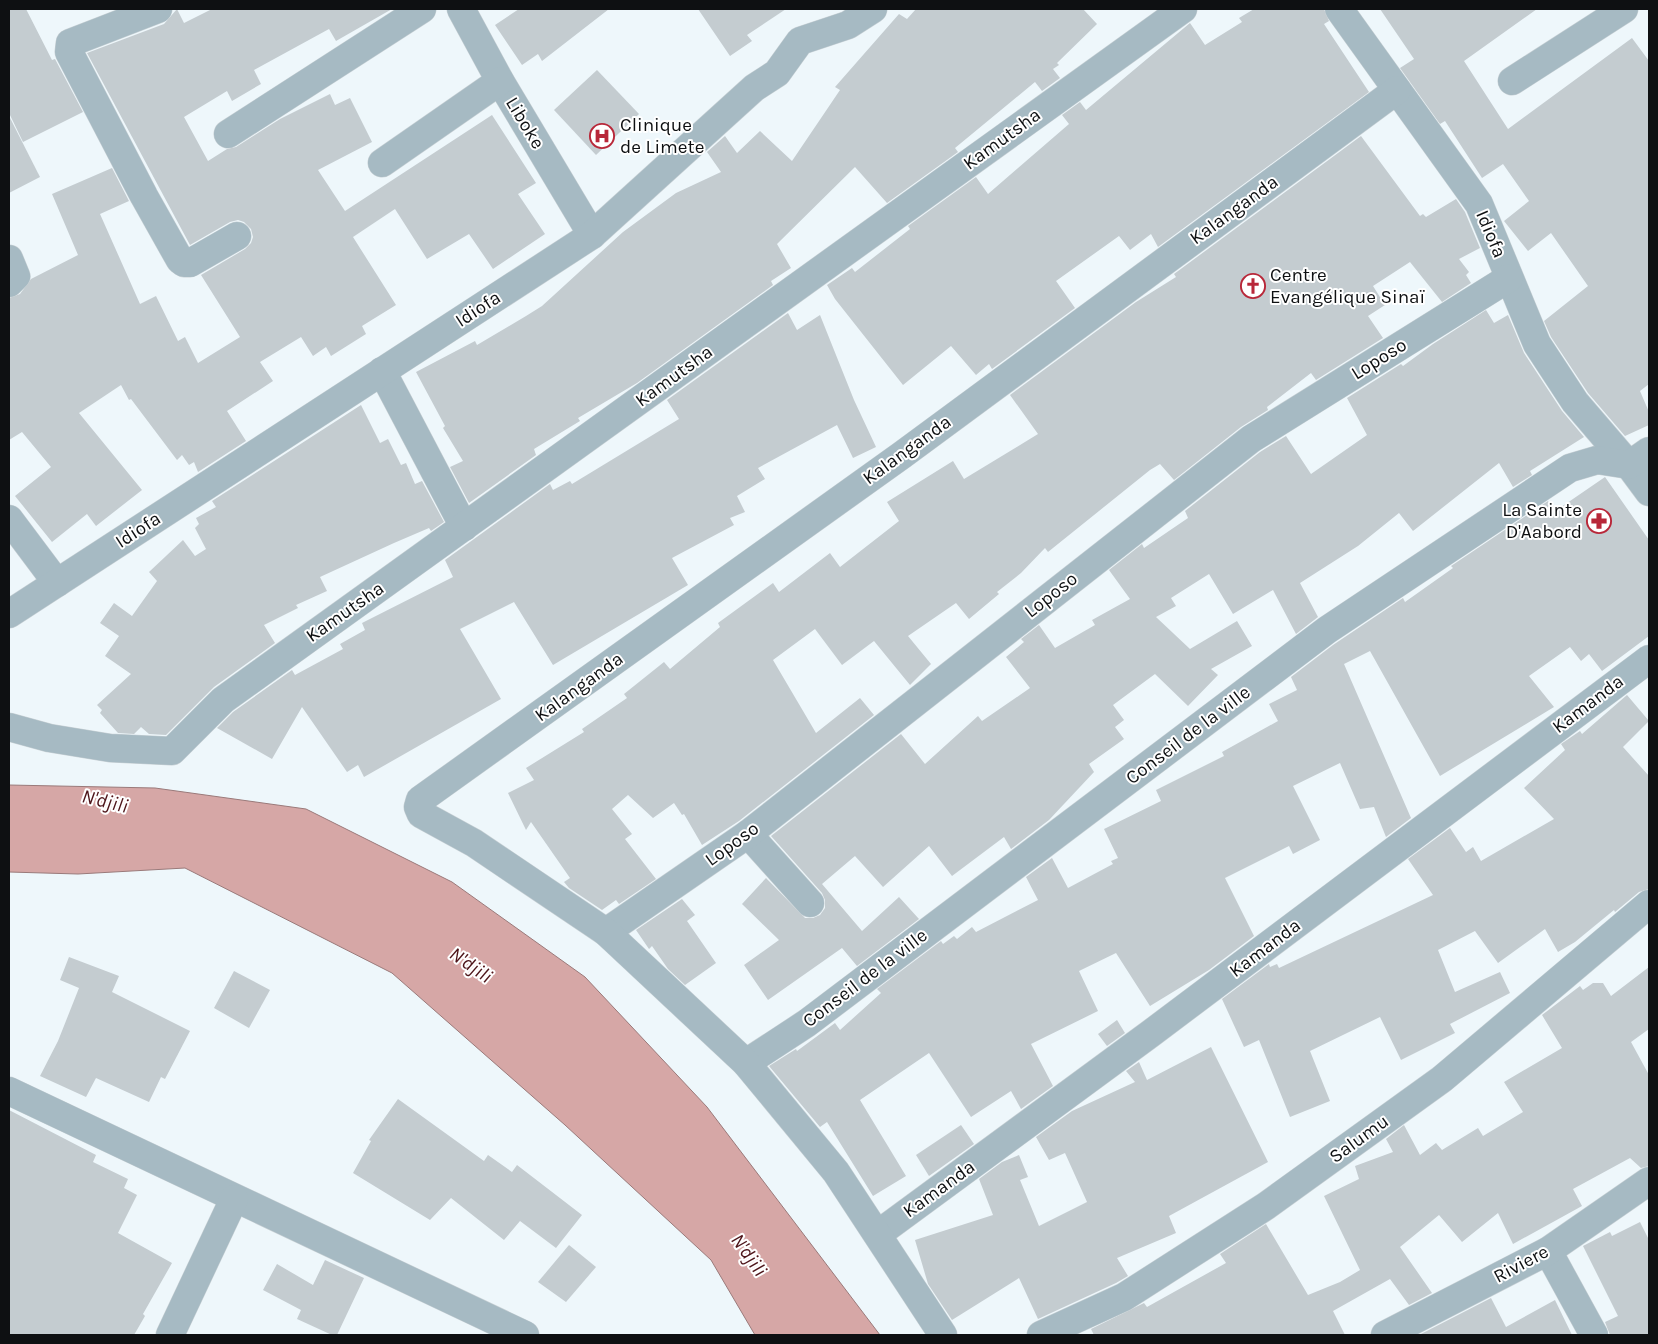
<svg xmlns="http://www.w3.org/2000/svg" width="1658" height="1344" font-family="Karla,sans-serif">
<rect width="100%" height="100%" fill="#eef7fb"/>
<path fill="#d6a7a6" stroke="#9a7a7a" d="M9 785 155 788 306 809 452 882 585 977 707 1107 880 1335H755L711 1260 565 1125 392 973 185 868 78 874 9 872Z"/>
<g fill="#c4ccd0">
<path d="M9 9H26L52 60 55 59 83 112 23 142 9 113Z"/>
<path d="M177 9 184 23 212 9H392L336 41 329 29 254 70 261 84 232 101 227 91 184 117 208 161 227 149 236 147 280 119 330 94 335 105 350 98 372 142 318 170 345 211 492 115 536 183 518 194 545 234 493 269 469 234 427 259 395 209 353 237 396 305 362 326 366 334 331 356 326 347 313 356 301 337 260 362 273 381 227 411 246 441 198 472 194 462 189 465 182 455 177 460 131 399 129 400 121 385 79 413 142 490 96 526 87 514 52 542 15 496 51 467 22 432 9 440V298L20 294 31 279 78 255 52 194 112 168 129 201 100 214 140 304 156 296 178 341 185 337 198 363 240 337 201 275 245 249 251 243 253 237 251 229 244 222 238 220 230 222 190 245 87 53 164 24Z"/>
<path d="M519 9H609L542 61 538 54 522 65 495 25Z"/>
<path d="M698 9H786L747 35 752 41 730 56Z"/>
<path d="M916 9H1083L1097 24 1057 63 1059 65 1053 69 1060 78 1042 91 1035 82 955 148 958 152 887 203 855 167 777 244 791 268 771 281 773 285 637 383 578 418 580 421 534 449 536 455 469 503 450 467 463 461 443 428 445 426 416 372 475 341 477 345 526 316 542 306 623 232 676 193 721 172 707 152 725 136 737 153 760 131 792 161 840 90 835 87 899 14 907 19Z"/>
<path d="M1254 9H1324L1329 21 1324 24 1369 92 1158 247 1151 234 1130 250 1119 236 1056 281 1075 308 992 369 989 364 976 375 951 346 903 385 835 299 827 285 852 268 855 272 910 229 908 226 976 177 988 194 1069 124 1062 115 1080 102 1086 110 1190 23 1205 45 1242 22 1239 18Z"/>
<path d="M1380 9H1537L1464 61 1508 129 1632 38 1649 61V384L1640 391 1649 412V425L1625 436 1588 393 1551 337 1544 321 1588 286 1551 233 1528 251 1504 221 1529 201 1503 164 1482 178 1445 121 1440 124 1400 68 1414 59Z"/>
<path d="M597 70 639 114 596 155 554 110Z"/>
<path d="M9 116 40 177 9 193Z"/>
<path d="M1361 136 1420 216 1423 214 1426 217 1456 199 1465 212 1480 248 1459 259 1469 272 1466 275 1471 283 1442 302 1410 262 1373 286 1385 305 1368 316 1383 338 1316 380 1311 373 1267 407 1268 410 1241 427 1174 480 1160 464 1150 470 1048 552 1045 548 1021 573 997 592 999 594 969 619 956 603 908 636 931 664 910 685 874 641 842 665 815 629 773 660 816 733 860 698 874 715 739 821 702 845 684 814 682 815 674 803 653 818 628 795 612 809 632 834 625 839 656 879 619 904 616 900 602 910 569 888 564 882 570 878 531 822 526 830 508 793 534 780 526 768 584 732 582 729 627 698 624 694 664 662 670 669 720 627 718 623 773 583 779 592 830 553 840 567 899 521 887 502 953 461 964 479 1038 434 1010 395 1136 302 1176 277 1174 274Z"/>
<path d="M1486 310 1494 323 1508 315 1524 353 1562 411 1584 437 1530 471 1532 475 1513 487 1499 463 1413 531 1399 513 1358 546 1300 583 1318 617 1296 634 1273 590 1233 614 1209 574 1171 598 1176 606 1156 617 1190 649 1237 621 1252 646 1211 669 1218 675 1188 706 1155 674 1113 705 1124 720 1115 727 1124 739 1089 764 1094 772 1049 820 1011 849 1004 837 952 876 929 846 883 887 855 856 822 884 862 931 899 897 919 919 857 966 842 948 768 1000 744 965 779 940 742 904 766 878 805 918H813L820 915 825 908V900L822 893 771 836 901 734 925 764 978 716 982 721 1030 688 1006 657 1024 642 1021 639 1039 625 1055 648 1095 625 1092 620 1130 599 1109 570 1142 544 1144 548 1188 518 1185 511 1260 452 1286 436 1311 474 1367 435 1347 398 1401 364 1403 366 1433 344Z"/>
<path d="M788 313 797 330 820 315 854 400 876 447 853 458 837 425 758 468 765 479 737 496 745 512 730 518 734 525 672 558 688 585 553 665 514 602 460 629 501 699 364 777 358 765 347 772 302 707 272 759 217 728 233 712 292 670 295 675 343 649 340 644 365 630 362 623 453 577 445 560 550 484 553 490 570 481 572 484 679 419 667 400Z"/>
<path d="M361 405 380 443 388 439 401 465 406 463 415 484 422 481 444 522 431 531 429 528 394 543 320 577 327 591 296 605 298 608 264 625 275 643 214 687 166 735 149 734 141 727 134 734 118 733 100 713 102 710 97 705 131 674 105 656 119 636 100 623 114 603 132 616 157 581 149 572 183 540 195 556 206 549 195 528 199 524 196 518 216 507 212 501Z"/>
<path d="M1605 477 1649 540V636L1602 671 1589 654 1581 661 1570 647 1529 676 1554 707 1440 776 1370 651 1344 664 1411 818 1386 837 1374 807 1360 809 1340 763 1293 786 1320 840 1293 854 1289 846 1225 878 1254 936 1209 970 1150 1006 1116 953 1079 971 1098 1011 1031 1044 1053 1086 1021 1109 1011 1091 971 1117 929 1053 860 1100 906 1176 873 1196 827 1122 820 1127 769 1066 796 1049 797 1051 835 1023 840 1030 881 993 877 989 941 941 943 944 954 936 957 939 972 927 976 932 1038 900 1026 877 1052 858 1068 888 1113 864 1111 861 1118 858 1104 829 1161 801 1156 790 1224 756 1222 752 1278 721 1269 704 1297 690 1291 677 1333 645 1403 598 1405 602 1453 568 1451 566 1548 501 1554 512Z"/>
<path d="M1627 695 1649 721 1623 747 1649 776V889L1639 892 1615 912 1614 910 1575 942 1558 952 1545 929 1498 963 1475 931 1438 950 1455 992 1500 972 1510 993 1450 1024 1455 1033 1401 1060 1380 1017 1310 1051 1330 1101 1290 1117 1259 1040 1244 1047 1222 999 1269 964 1270 967 1277 964 1279 968 1433 895 1408 859 1450 828 1466 852 1473 847 1481 861 1554 819 1524 788 1565 750 1561 744 1580 731 1582 734Z"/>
<path d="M682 899 695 915 687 921 716 963 685 985 668 969 652 946 649 949 636 930Z"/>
<path d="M69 957 119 976 112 992 190 1031 165 1079 161 1077 149 1102 96 1078 86 1097 40 1076 58 1041 79 988 60 980Z"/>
<path d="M1649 967V1029L1631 1042 1649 1075V1166L1641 1168 1630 1158 1573 1189 1582 1206 1513 1244 1498 1213 1462 1242 1439 1215 1400 1247 1432 1293 1409 1305 1390 1279 1333 1311 1345 1335H1094L1091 1329 1144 1303 1147 1307 1226 1263 1220 1254 1266 1224 1308 1295 1340 1282 1360 1270 1324 1196 1359 1179 1355 1166 1393 1152 1386 1139 1404 1125 1420 1155 1436 1143 1442 1150 1478 1128 1483 1136 1523 1112 1504 1082 1562 1048 1542 1015 1580 986 1583 990 1593 983H1603L1611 996Z"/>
<path d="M234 971 270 990 249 1028 214 1008Z"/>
<path d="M1117 1020 1125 1033 1107 1046 1098 1034Z"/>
<path d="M1211 1047 1268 1162 1169 1216 1176 1233 1117 1258 1128 1276 1116 1283 1038 1319 1019 1278 952 1320 928 1284 915 1240 993 1215 979 1179 1002 1162 1019 1155 1028 1177 1020 1180 1039 1226 1087 1202 1065 1153 1049 1160 1036 1137 1072 1111 1135 1082 1126 1071 1139 1062 1147 1080Z"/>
<path d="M398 1099 484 1161 488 1155 512 1172 517 1165 582 1215 556 1248 520 1221 504 1240 451 1198 430 1220 353 1173 371 1141 369 1140Z"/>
<path d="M9 1110 96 1155 93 1162 128 1179 124 1188 137 1195 118 1233 172 1263 143 1314 145 1316 134 1335H9Z"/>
<path d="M961 1125 974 1144 929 1176 916 1155Z"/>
<path d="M1640 1222 1649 1240V1335H1610L1605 1322 1618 1316 1583 1246 1610 1232 1612 1236Z"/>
<path d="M569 1245 596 1267 566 1302 538 1282Z"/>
<path d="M325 1260 364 1278 337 1335H332L297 1319 301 1310 263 1290 277 1264 313 1285Z"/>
<path d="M1491 1298 1506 1327 1555 1300 1572 1335H1419Z"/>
</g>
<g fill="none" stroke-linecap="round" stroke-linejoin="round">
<defs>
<g id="minor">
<path d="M158 9 70 43 69 52 144 196 180 260 184 263H190L237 236"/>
<path d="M461 9 500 81 592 235"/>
<path d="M1339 9 1479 204 1537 344 1575 402 1629 465 1649 492"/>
<path d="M1512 81 1624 9"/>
<path d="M228 134 422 9"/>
<path d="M382 163 500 81"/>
<path d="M9 259 16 276 9 283"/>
<path d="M382 371 464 527"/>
<path d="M9 519 57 583"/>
<path d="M9 614 592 235 754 88 777 73 800 41 848 25 873 9"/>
<path d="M9 727 49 738 110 748 172 751 223 700 1183 9"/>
<path d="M748 834 810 903"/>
<path d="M606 932 748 834 1251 439 1509 278"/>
<path d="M746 1063 807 1023 1327 630 1570 468 1597 460 1629 465 1649 451"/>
<path d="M9 1091 525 1335"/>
<path d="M878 1234 1150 1034 1649 659"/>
<path d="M1548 1251 1594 1335"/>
<path d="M170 1335 234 1199"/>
<path d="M943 1335 836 1172 746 1063 606 932 474 843 421 814 418 807 420 800 902 455 1397 90"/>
<path d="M1041 1335 1124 1297 1266 1206 1442 1079 1649 904"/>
<path d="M1385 1335 1548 1251 1649 1181"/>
</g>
</defs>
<use href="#minor" stroke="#cad2d6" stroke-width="29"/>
<use href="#minor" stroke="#a6bac3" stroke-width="28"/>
</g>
<defs>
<symbol id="hospital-ring" viewBox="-11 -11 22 22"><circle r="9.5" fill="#fff" stroke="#b82739" stroke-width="1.5"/><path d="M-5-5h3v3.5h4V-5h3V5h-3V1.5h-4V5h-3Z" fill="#b82739"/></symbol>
<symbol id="church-ring" viewBox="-11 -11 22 22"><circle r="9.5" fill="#fff" stroke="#b82739" stroke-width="1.5"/><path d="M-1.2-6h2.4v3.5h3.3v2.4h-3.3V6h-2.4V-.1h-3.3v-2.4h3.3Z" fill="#b82739"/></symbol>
<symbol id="pharmacy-ring" viewBox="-11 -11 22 22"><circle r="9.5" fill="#fff" stroke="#b82739" stroke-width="1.5"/><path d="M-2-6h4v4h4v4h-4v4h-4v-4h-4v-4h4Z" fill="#b82739"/></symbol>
</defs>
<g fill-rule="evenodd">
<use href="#hospital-ring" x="588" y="122" width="28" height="28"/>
<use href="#church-ring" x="1239" y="272" width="28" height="28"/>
<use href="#pharmacy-ring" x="1585" y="507" width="28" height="28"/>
</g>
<g text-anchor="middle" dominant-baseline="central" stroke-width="4" stroke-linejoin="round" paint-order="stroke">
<g font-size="19" fill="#0e1012" stroke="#fff">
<text transform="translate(525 123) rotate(59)">Liboke</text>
<text transform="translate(1002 139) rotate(-36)">Kamutsha</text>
<text transform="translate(1234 210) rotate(-36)">Kalanganda</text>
<text transform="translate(1491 234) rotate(67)">Idiofa</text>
<text transform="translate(478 309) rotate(-33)">Idiofa</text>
<text transform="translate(1379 359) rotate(-32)">Loposo</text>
<text transform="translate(674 376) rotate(-36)">Kamutsha</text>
<text transform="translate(907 450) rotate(-36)">Kalanganda</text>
<text transform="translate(138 530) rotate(-33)">Idiofa</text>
<text transform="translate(1051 595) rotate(-38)">Loposo</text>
<text transform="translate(345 612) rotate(-35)">Kamutsha</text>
<text transform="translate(579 687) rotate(-36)">Kalanganda</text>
<text transform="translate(1588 704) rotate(-37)">Kamanda</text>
<text transform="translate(1188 735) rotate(-37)">Conseil de la ville</text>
<text transform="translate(732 844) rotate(-36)">Loposo</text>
<text transform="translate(1265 948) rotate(-37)">Kamanda</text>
<text transform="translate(865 978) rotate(-37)">Conseil de la ville</text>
<text transform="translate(1359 1139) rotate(-36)">Salumu</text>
<text transform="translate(939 1189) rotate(-36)">Kamanda</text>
<text transform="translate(1521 1264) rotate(-28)">Riviere</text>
</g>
<g font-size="19" fill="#0e1012" stroke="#fff" text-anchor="start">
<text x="620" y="125">Clinique<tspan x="620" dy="22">de Limete</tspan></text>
<text x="1270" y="275">Centre<tspan x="1270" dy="22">Evangélique Sinaï</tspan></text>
<text x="1582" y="510" text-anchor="end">La Sainte<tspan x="1582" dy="22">D'Aabord</tspan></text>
</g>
<g font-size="20" font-style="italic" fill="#4d1419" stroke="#fff">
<text transform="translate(105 801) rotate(14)">N'djili</text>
<text transform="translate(471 965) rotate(35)">N'djili</text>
<text transform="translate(749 1255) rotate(55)">N'djili</text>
</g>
</g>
<rect width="1658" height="1344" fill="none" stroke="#0e1012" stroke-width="20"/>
</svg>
